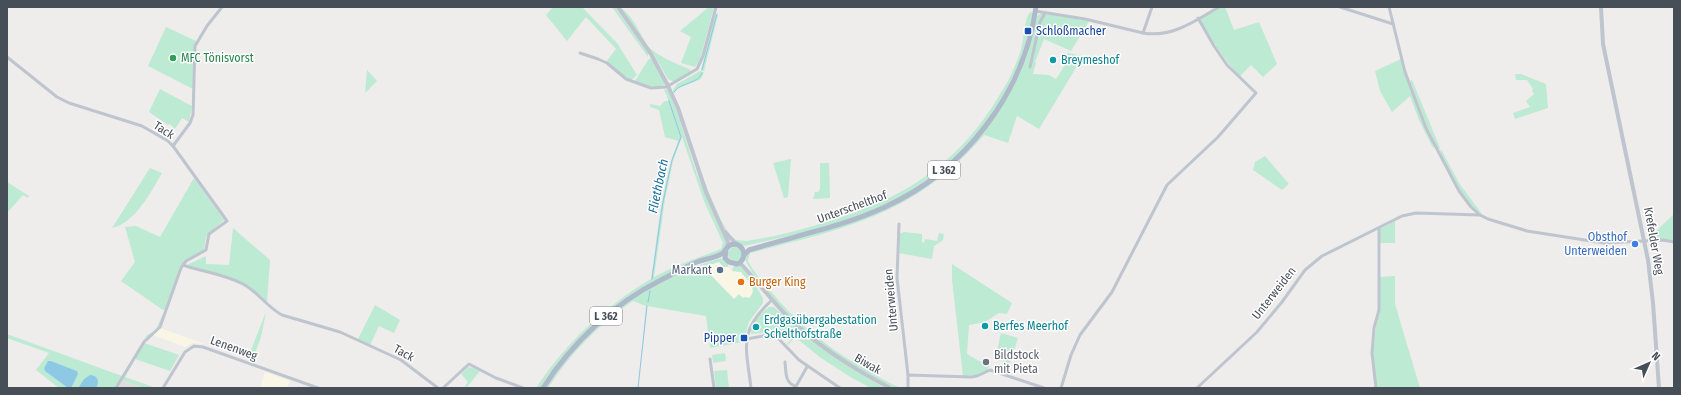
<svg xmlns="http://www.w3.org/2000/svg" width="1681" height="395" font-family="'Fira Sans Condensed',sans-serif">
<rect width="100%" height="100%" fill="#efecec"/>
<g fill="#faf6e5">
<path d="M719 262 722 266 728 267 732 271 741 272 750 283 754 291V294L749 298 734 299 703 267Z"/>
<path d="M160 328 205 344 192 343 185 347 153 335Z"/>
<path d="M265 372 290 381 287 388H260Z"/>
</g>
<path fill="#e0dedd" d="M122 380 144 388H117Z"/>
<g fill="#bdead3" fill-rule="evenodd">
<path d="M553 7H582L617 43 637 75 631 80 626 78 606 62 616 49 586 17 567 41 546 15Z"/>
<path d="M612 7H615L648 53V57Z"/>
<path d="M620 7C633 15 640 35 649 47 657 56 679 65 690 69L691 72 674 82 668 79 654 55Z"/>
<path d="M709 7H714L700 60 695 67 681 63 691 37 680 31Z"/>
<path d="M1221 7H1225L1234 30 1259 22 1277 64 1263 77 1251 65 1240 76C1223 59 1211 39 1200 19Z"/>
<path d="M1030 12 1033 13V18L1020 62 998 106 978 134 950 163 901 198 858 217 807 232 744 246C740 244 735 244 733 240 723 230 705 191 703 178 710 194 722 230 736 240L746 241C769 238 792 232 813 226 896 203 958 168 1002 91 1010 79 1016 64 1021 50 1024 40 1024 19 1030 12Z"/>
<path d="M1041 13 1046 15 1048 14 1089 21 1071 51 1044 39 1035 62 1036 63 1033 74 1049 75 1056 79 1069 59 1065 57 1068 53 1083 56 1039 129 1017 116 1008 143 984 135C915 215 847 228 750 253L748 261C755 274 764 284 774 295 808 336 852 364 900 388 890 388 881 381 872 377 826 352 769 306 745 260L748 252 808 235 912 195 937 178 971 147 1015 81 1026 57 1037 16Z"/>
<path d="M715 14 718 15 704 71 701 70Z"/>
<path d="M166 27 196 41 193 89 148 66Z"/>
<path d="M651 58 665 84C656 90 645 85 635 81L648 60Z"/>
<path d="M1401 59 1434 146 1433 148 1419 120 1410 96 1392 112 1380 91 1375 71Z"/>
<path d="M367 70 377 81 365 93Z"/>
<path d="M700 71 704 72 701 79 677 89 674 94 673 90 677 84Z"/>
<path d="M1515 74H1521L1546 84 1548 108 1515 119 1513 113 1530 107 1526 101 1534 94 1532 91 1533 89 1527 80H1516Z"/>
<path d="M1412 80 1440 148 1439 150 1426 124 1410 81Z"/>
<path d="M160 89 192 106 189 122 182 118 175 129 170 124 168 125 149 112Z"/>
<path d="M664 89 668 90 675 106 697 174 727 245 722 252 703 259 621 303 550 373 540 388H536C567 342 604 307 651 279 658 233 661 185 678 141L665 137 659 110 650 107V104L660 106 665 101H668V99ZM682 137 704 201 723 243 721 249 676 266 654 277 665 199 673 161Z"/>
<path d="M1441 149 1459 183 1482 214C1461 201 1451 174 1440 153Z"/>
<path d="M1265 156 1289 184 1282 190 1253 170 1255 162Z"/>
<path d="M791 159 788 197 784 198 773 163Z"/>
<path d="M820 163H829L830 198 813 199 815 192H818L820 189Z"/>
<path d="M150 168 162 173C151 192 135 223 112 228Z"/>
<path d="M194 178 224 220 208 234 206 237 204 250 181 265 165 309 163 310 121 281 135 262 125 227 136 226 160 237Z"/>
<path d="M7 182 29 196 28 198 23 195 7 213Z"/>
<path d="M1674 214V241L1651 238 1652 235Z"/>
<path d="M1395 221V243H1380V229Z"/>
<path d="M233 228 270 260 267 303 244 284 187 265 206 256V264L229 265Z"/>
<path d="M904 232 922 234V242L924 243 925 239 937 241 939 233 944 234 943 240 934 246 932 259 899 253 900 234Z"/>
<circle cx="735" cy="254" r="7"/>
<path d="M721 258 728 263V267H724L719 262 703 267 734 299 739 294 743 298 744 297 749 298C759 289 747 280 741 272L732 271 734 266 739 265 747 272 763 298V303L749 322 743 342 710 348 706 316 647 306 638 388 646 306 633 301C599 324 570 354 548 388H546C587 325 649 279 721 258Z"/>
<path d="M952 264 1012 303 1007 314 999 313 985 322 969 325 967 354 979 361 985 362V364H989L988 370 976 375 963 376 952 280Z"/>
<path d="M1395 276V304L1420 388H1377L1373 353 1376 327 1380 311V277Z"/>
<path d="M375 305 400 320 394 333 379 326 370 345 358 339Z"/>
<path d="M769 307H774L776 309C809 340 845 365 884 388H871L852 378 821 358 795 337 788 345 787 344 791 340 785 334 782 336 774 332 751 334C749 324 761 313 769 307Z"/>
<path d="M164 312C160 331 152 330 143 343 132 357 125 374 114 388H96C100 382 99 378 92 375L84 379 78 388H70L78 374 77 371 51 361H48L44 368 45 371 68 388H59L36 370 49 353 7 338V334L122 376 147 335 155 331Z"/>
<path d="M266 312 261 337 252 361 245 358 249 355Z"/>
<path d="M1001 333 1018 338 1006 375 1002 374 1005 362 995 359Z"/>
<path d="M144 343 179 355 170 371 135 359 125 377 156 388H144L122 380Z"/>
<path d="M725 353 726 361 713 363 712 355Z"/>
<path d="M468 367 473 368 480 371 467 387 465 386 468 382 461 374Z"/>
<path d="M727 370 729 388H716L714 371Z"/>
</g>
<g fill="#8dc8e4">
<path d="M48 361H51L77 371 78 374 71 388H68L45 371 44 368Z"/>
<path d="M90 375C98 375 100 382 96 388H78L84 379Z"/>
</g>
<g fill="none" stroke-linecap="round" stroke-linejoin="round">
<g stroke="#8dc8e4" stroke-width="1">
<path d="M718 7H719"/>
<path d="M702 70 717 14"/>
<path d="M674 92C680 82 699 84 702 73"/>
<path d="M652 279 662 207 672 160 681 137 669 101"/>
<path d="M648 302 650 291"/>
<path d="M638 388 647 306"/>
</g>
<g stroke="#bec5ce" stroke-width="3">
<path d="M1340 7 1393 24"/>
<path d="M1389 7 1405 72 1426 128 1459 191 1471 207 1480 215 1488 219 1527 231 1604 243 1663 240 1674 242"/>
<path d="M1035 11 1085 19 1143 33 1152 7"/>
<path d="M1143 33C1172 38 1195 21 1219 7"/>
<path d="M580 53 598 59 607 63 626 79 651 88 666 87"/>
<path d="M7 57 57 97 69 103 142 126 168 141 173 146 227 221 209 234 206 250 186 261 183 265C203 272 224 274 243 284 258 292 267 307 282 315L340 332 401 360 438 388"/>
<path d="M1030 67 1040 22 1045 13"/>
<path d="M668 86 697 69 703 56 716 7"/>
<path d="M173 146 190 123 193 115 195 46 207 26 222 7"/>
<path d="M899 224 897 278 908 375"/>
<path d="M747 339 768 335H775L799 360 840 388"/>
<path d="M710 359 714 388"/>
<path d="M785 362C786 372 785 383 795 386"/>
<path d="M116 388 144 342 160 327 181 268 183 265"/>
<path d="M163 388 185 352 194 346 203 347 318 388"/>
<path d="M443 388 469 364 496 378 523 388"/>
<path d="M751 388C746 346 738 331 772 300"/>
<path d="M795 388 807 367"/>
<path d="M908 388V375L971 377 977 376 990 370 1044 388"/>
<path d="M1061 388 1071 355 1080 335 1112 292 1167 185 1218 137 1256 93 1227 65 1214 46 1198 18"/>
<path d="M1197 388 1257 332 1282 302 1305 270 1322 256 1402 216 1416 213 1480 215"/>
<path d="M1376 388 1372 353 1374 328 1379 310V228"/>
</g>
<g stroke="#bec5ce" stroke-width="4">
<path d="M618 7 651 54 668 86 678 108 706 192 728 242 727 248"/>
<path d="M1601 7 1603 44 1648 260 1653 303 1659 388"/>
<path d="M725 232 737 245"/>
<path d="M738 263 742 265C758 282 771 300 787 316 817 346 852 368 890 388"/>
</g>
<g stroke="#aeb9ca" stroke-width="5">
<path d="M744 255 749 250C794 236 842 227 885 207 964 171 1024 94 1036 7"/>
<path d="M543 388C572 343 613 304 661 280 673 274 685 267 697 262 705 259 716 258 723 253 725 251 726 248 729 246 741 238 751 258 737 264L729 262 725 258 726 250"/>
</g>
</g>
<g fill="#1a4fb4" stroke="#fff" stroke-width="1.5">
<rect x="1024" y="27" width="8" height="8" rx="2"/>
<rect x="740" y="334" width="8" height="8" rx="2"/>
</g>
<circle fill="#2e9e5b" stroke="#fff" stroke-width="1.5" cx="173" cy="58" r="4"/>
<g fill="#0f9aa8" stroke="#fff" stroke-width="1.5">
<circle cx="1053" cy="60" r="4"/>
<circle cx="985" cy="326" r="4"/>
<circle cx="756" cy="327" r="4"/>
</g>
<circle fill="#3f7fe0" stroke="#fff" stroke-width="1.5" cx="1635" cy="244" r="4"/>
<circle fill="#5c6f8a" stroke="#fff" stroke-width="1.5" cx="720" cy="270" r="4"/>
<circle fill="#e8710a" stroke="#fff" stroke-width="1.5" cx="741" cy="282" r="4"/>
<circle fill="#6b7280" stroke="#fff" stroke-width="1.5" cx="986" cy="362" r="4"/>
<g text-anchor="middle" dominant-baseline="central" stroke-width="3" stroke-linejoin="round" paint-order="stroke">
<g fill="#fff" stroke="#7e838a" stroke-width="1">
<rect x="928" y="161" width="32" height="18" rx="3"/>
<rect x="590" y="307" width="32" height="18" rx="3"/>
</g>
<g font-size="11" font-weight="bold" fill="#464e58">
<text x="944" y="170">L 362</text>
<text x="606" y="316">L 362</text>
</g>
<g font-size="12" fill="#164399" stroke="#fff" text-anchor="start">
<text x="1036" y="31">Schloßmacher</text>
<text x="736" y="338" text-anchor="end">Pipper</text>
</g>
<g font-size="12" fill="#27864d" stroke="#fff" text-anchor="start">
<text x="181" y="58">MFC Tönisvorst</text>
</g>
<g font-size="12" fill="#0d838f" stroke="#fff" text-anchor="start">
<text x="1061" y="60">Breymeshof</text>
<text x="764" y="320">Erdgasübergabestation<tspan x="764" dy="14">Schelthofstraße</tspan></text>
<text x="993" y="326">Berfes Meerhof</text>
</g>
<g font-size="12" fill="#464e58" stroke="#fff">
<text transform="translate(164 130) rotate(33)">Tack</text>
<text transform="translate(852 207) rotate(-20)">Unterschelthof</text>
<text transform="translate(1654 241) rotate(80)">Krefelder Weg</text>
<text transform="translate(1274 293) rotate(-52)">Unterweiden</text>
<text transform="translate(891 300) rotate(-95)">Unterweiden</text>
<text transform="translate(234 348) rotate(20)">Lenenweg</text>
<text transform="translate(404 353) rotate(29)">Tack</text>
<text transform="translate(868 364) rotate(30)">Biwak</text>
</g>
<g font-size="12" fill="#366cbe" stroke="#fff" text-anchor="end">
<text x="1627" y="237">Obsthof<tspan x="1627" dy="14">Unterweiden</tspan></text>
</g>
<g font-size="12" fill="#4e5e75" stroke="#fff" text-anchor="end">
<text x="712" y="270">Markant</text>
</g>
<g font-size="12" fill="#c56008" stroke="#fff" text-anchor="start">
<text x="749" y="282">Burger King</text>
</g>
<g font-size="12" fill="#5b616d" stroke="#fff" text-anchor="start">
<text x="994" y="355">Bildstock<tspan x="994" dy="14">mit Pieta</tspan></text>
</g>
<g font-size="13" font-style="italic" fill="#16709b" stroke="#fff">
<text transform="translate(658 186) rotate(-78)">Fliethbach</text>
</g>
</g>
<rect width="1681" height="395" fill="none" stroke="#464e58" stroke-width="16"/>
<g transform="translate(1649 363) rotate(45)" stroke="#ffffff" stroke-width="3" paint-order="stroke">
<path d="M0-3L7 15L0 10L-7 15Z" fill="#464e58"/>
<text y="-6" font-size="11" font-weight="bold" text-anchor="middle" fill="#464e58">N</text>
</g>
</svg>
